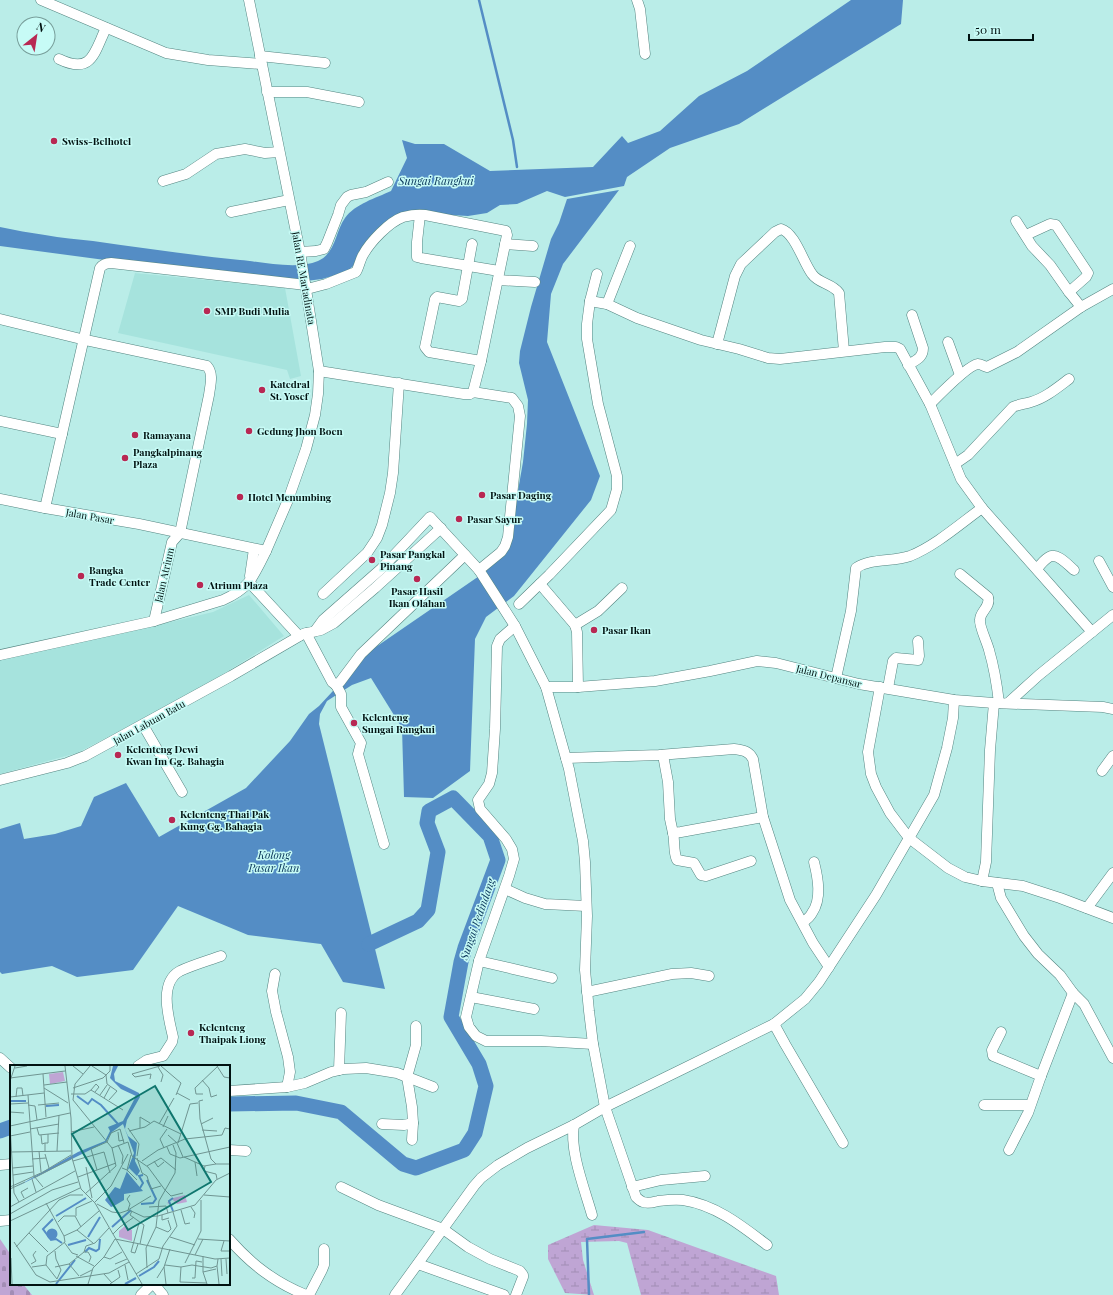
<svg xmlns="http://www.w3.org/2000/svg" width="1113" height="1295" font-family="'Playfair Display',serif">
<defs>
<pattern id="wetland-marsh" width="20" height="14" patternUnits="userSpaceOnUse"><rect width="20" height="14" fill="#bfa5d4"/><path d="M1 5h8M5 5V1M11 12h8M15 12V8" fill="none" stroke="#a28db5"/></pattern>
<pattern id="cemetery-stones" width="16" height="16" patternUnits="userSpaceOnUse"><rect width="16" height="16" fill="#bfa5d4"/><path d="M2 7V4a2 2 0 0 1 4 0v3zM10 15v-3a2 2 0 0 1 4 0v3z" fill="#a28db5"/></pattern>
</defs>
<rect width="100%" height="100%" fill="#baede8"/>
<g fill="#a6e3dd">
<path d="M135 273 285 288 301 376 290 379 287 370 118 333Z"/>
<path d="M249 595 284 636 194 692 77 753 0 774V658L120 634 213 612Z"/>
</g>
<path fill="url(#wetland-marsh)" d="M594 1225 648 1230 776 1276 779 1295H641L627 1243 619 1241 581 1242 583 1260 594 1295 565 1293 548 1259V1245Z"/>
<path fill="url(#cemetery-stones)" d="M0 1239 11 1255V1284H23L32 1295H0Z"/>
<g fill="#548dc5">
<path d="M851 0H903L901 24 739 124 670 148 627 177 624 186 565 197 547 191 517 204 500 205 487 213 468 216 417 213 404 215 349 270 343 273 322 279 298 282 105 260 0 246V227C15 230 30 233 45 235 61 238 77 239 93 241 142 248 191 255 240 260 263 262 297 270 318 261 336 253 335 232 345 218 355 204 376 198 391 191L407 158 402 140 415 144H444L490 171 593 167 622 136 628 143 660 131 699 96 747 71Z"/>
<path d="M619 190 563 264 551 294 547 342 600 476 591 500 514 596 486 617 475 639 470 771 433 798 404 797 402 728 371 678 352 685 327 701 320 714 319 724 385 989 343 982 321 944 248 935 178 906 133 970 77 977 52 966 2 974 0 972V829L20 823 24 839 55 834 81 826 94 797 126 783 159 837 246 788 290 741 309 714 319 706 370 651 485 572 508 548 523 462 527 424 528 400 519 363 520 351 531 307 551 239 559 223 567 199Z"/>
</g>
<g fill="none" stroke-linecap="round" stroke-linejoin="round">
<g stroke="#548dc5" stroke-width="2.5">
<path d="M479 0 513 140 517 167"/>
<path d="M589 1295 587 1239 644 1232"/>
</g>
<g stroke="#548dc5" stroke-width="15">
<path d="M229 1104 296 1103 341 1112 403 1164 416 1168 464 1150 475 1133 486 1086 479 1064 451 1017 461 962 465 948 498 860 490 836 453 798 429 811 427 823 438 852 428 910 418 921 369 944"/>
<path d="M0 1131 11 1127"/>
</g>
<defs>
<g id="minor">
<path d="M41 0 166 53 208 60 261 64"/>
<path d="M637 0 640 9 645 54"/>
<path d="M260 56 325 63"/>
<path d="M59 59C92 75 94 53 106 28"/>
<path d="M267 92H307L359 102"/>
<path d="M163 181 186 174 216 154 245 149 265 153 279 152"/>
<path d="M231 212 289 200"/>
<path d="M420 215 417 242V257L421 258 499 271"/>
<path d="M1016 221 1032 246 1050 265 1069 292 1081 307"/>
<path d="M1026 235 1050 224 1056 225 1088 273 1086 277 1069 292"/>
<path d="M472 244 462 299 459 301 437 297 435 299 425 347 429 352 481 361"/>
<path d="M505 244 533 246"/>
<path d="M300 252 316 251 324 249 327 243 338 215 341 205 347 197 351 195 366 192 388 182"/>
<path d="M498 280 535 282"/>
<path d="M307 289 326 284 356 272C359 267 360 260 363 255 370 242 389 222 403 217 411 215 417 214 425 215L506 231 507 235 481 361 473 392"/>
<path d="M590 301 607 304 637 318 701 340 739 349 768 358 780 359 885 347H896L900 349 930 404 961 479 982 508 1092 632"/>
<path d="M607 304 630 246"/>
<path d="M0 319 81 339 207 366C214 374 210 386 209 395L180 533"/>
<path d="M948 342 960 375"/>
<path d="M717 344 735 276 741 264 775 232 781 229C795 233 803 262 812 274 819 284 832 283 839 293L844 351"/>
<path d="M908 365C916 360 923 358 923 348L912 315"/>
<path d="M319 371 464 394H470L473 392 512 398 518 406 520 416 508 537 505 546 501 552 479 570 515 626 546 687 569 769 583 841 585 862 587 916 585 970 589 1011 593 1044 605 1107 636 1197C638 1199 640 1201 643 1202 648 1204 654 1202 658 1201 666 1200 675 1199 683 1200 716 1205 742 1226 767 1245"/>
<path d="M930 404C938 396 968 365 978 364 980 364 984 366 987 367L1017 352 1081 307 1113 289"/>
<path d="M0 421 62 434"/>
<path d="M955 464 968 455 1013 407C1019 404 1025 404 1031 402 1045 398 1057 388 1069 379"/>
<path d="M0 499 45 508 139 524 266 551"/>
<path d="M45 508 100 268C103 264 106 263 111 263L306 285"/>
<path d="M1099 561 1113 587"/>
<path d="M1037 569C1040 565 1044 560 1049 557 1057 552 1068 565 1074 570"/>
<path d="M960 574 988 597C991 607 980 611 980 620 979 626 987 642 989 650 994 667 997 685 999 703"/>
<path d="M250 576 254 549"/>
<path d="M249 582 299 636"/>
<path d="M540 584 575 625"/>
<path d="M323 594 367 553 377 538 382 525 390 493 393 473 399 383"/>
<path d="M519 604 549 575 611 510 617 489V476L598 404 587 339V324L590 301 597 274"/>
<path d="M154 621 172 542 180 533"/>
<path d="M515 626 500 639 497 646 495 729 492 773 489 784 478 800 480 809 506 839 512 849 514 859 509 876 479 961 466 1017 469 1027 476 1036 486 1041H541L593 1044"/>
<path d="M315 631 323 620 381 569 430 517 479 570"/>
<path d="M306 633 332 682 336 685 340 682 361 654 465 555"/>
<path d="M0 655 154 621 223 600C232 596 243 589 249 582 256 572 261 561 266 551L288 500 306 449 315 415 318 394 319 371 300 252 249 0"/>
<path d="M836 678 851 611 856 568C871 558 893 562 910 556 935 546 960 524 982 508"/>
<path d="M336 685 341 694V707L361 743 358 754 384 844"/>
<path d="M546 687H578L655 681 710 671 757 661 776 663 859 684 954 700 994 703 1103 707 1113 709"/>
<path d="M578 687 577 632 575 625 598 611 622 588"/>
<path d="M880 687 868 752 871 774 876 787 890 813 909 838 948 868 965 877 982 881 1023 886 1060 898 1113 918"/>
<path d="M888 688 893 661 896 658 918 660 919 656 918 641"/>
<path d="M1008 703 1039 675 1113 615"/>
<path d="M143 725 182 792"/>
<path d="M663 755 668 782 670 819 673 833 681 832 763 817"/>
<path d="M566 758 659 755 734 749C743 750 749 751 753 759L763 817 790 900 813 943 829 967"/>
<path d="M1102 771 1113 756"/>
<path d="M0 780 67 763 85 756 231 676 303 634 321 630 334 623 375 588 441 528"/>
<path d="M673 833C675 841 673 852 677 860L694 863 701 875 706 876 751 861"/>
<path d="M982 881 986 862 990 750 994 703"/>
<path d="M997 883 1001 898 1024 936 1038 954 1060 975 1073 993 1084 1004 1113 1058"/>
<path d="M505 889 525 898 545 904 586 906"/>
<path d="M1087 908 1113 873"/>
<path d="M803 922C806 920 810 917 812 913 822 899 818 878 814 862"/>
<path d="M479 961 552 978"/>
<path d="M275 974 272 991 276 1012 288 1057 290 1072 287 1087"/>
<path d="M587 992 672 974 691 973 709 976"/>
<path d="M471 997 534 1009"/>
<path d="M774 1024 785 1044 843 1143"/>
<path d="M1001 1032 992 1050 993 1056 1041 1076"/>
<path d="M0 1058 11 1068"/>
<path d="M138 1066 147 1060 163 1056 172 1042 173 1037C169 1019 158 983 180 971 193 965 207 961 221 956"/>
<path d="M339 1070 341 1013"/>
<path d="M229 1091 287 1087 305 1083 331 1072 344 1069 366 1068 397 1073 433 1087"/>
<path d="M984 1105H1030"/>
<path d="M382 1124 404 1125 413 1123"/>
<path d="M574 1125C569 1150 585 1190 592 1215"/>
<path d="M412 1140 413 1123 412 1107 407 1077 416 1045V1026"/>
<path d="M229 1150 246 1151"/>
<path d="M1009 1150 1028 1113 1041 1076 1073 993"/>
<path d="M0 1165 11 1164"/>
<path d="M341 1187 378 1205 443 1229 468 1247 490 1259 520 1271 523 1275V1277L516 1295"/>
<path d="M632 1187 661 1180 705 1176"/>
<path d="M0 1221 11 1220"/>
<path d="M229 1239C251 1264 274 1282 306 1295"/>
<path d="M418 1264 504 1295"/>
<path d="M154 1284 163 1295"/>
<path d="M141 1295 152 1284"/>
<path d="M309 1295 322 1270 324 1265V1249"/>
<path d="M395 1295 474 1186 481 1178 498 1165 527 1148 574 1125 605 1107 697 1062 774 1024 805 999 819 982 876 895 934 795 947 748 953 718 954 700"/>
</g>
</defs>
<use href="#minor" stroke="#548581" stroke-width="11"/>
<use href="#minor" stroke="#fff" stroke-width="10"/>
</g>
<g fill="#b82853" stroke="#c7fbf6" stroke-width="1.5">
<circle cx="54" cy="141" r="4"/>
<circle cx="207" cy="311" r="4"/>
<circle cx="262" cy="390" r="4"/>
<circle cx="249" cy="431" r="4"/>
<circle cx="135" cy="435" r="4"/>
<circle cx="125" cy="458" r="4"/>
<circle cx="482" cy="495" r="4"/>
<circle cx="240" cy="497" r="4"/>
<circle cx="459" cy="519" r="4"/>
<circle cx="372" cy="560" r="4"/>
<circle cx="81" cy="576" r="4"/>
<circle cx="417" cy="579" r="4"/>
<circle cx="200" cy="585" r="4"/>
<circle cx="594" cy="630" r="4"/>
<circle cx="354" cy="723" r="4"/>
<circle cx="118" cy="755" r="4"/>
<circle cx="172" cy="820" r="4"/>
<circle cx="191" cy="1033" r="4"/>
</g>
<g text-anchor="middle" dominant-baseline="central" stroke-width="3" stroke-linejoin="round" paint-order="stroke">
<g font-size="10" font-weight="bold" fill="#011211" stroke="#c7fbf6" text-anchor="start">
<text x="62" y="141">Swiss-Belhotel</text>
<text x="215" y="311">SMP Budi Mulia</text>
<text x="270" y="384">Katedral<tspan x="270" dy="12">St. Yosef</tspan></text>
<text x="257" y="431">Gedung Jhon Boen</text>
<text x="143" y="435">Ramayana</text>
<text x="133" y="452">Pangkalpinang<tspan x="133" dy="12">Plaza</tspan></text>
<text x="490" y="495">Pasar Daging</text>
<text x="248" y="497">Hotel Menumbing</text>
<text x="467" y="519">Pasar Sayur</text>
<text x="380" y="554">Pasar Pangkal<tspan x="380" dy="12">Pinang</tspan></text>
<text x="89" y="570">Bangka<tspan x="89" dy="12">Trade Center</tspan></text>
<text x="208" y="585">Atrium Plaza</text>
<text x="417" y="591" text-anchor="middle">Pasar Hasil<tspan x="417" dy="12">Ikan Olahan</tspan></text>
<text x="602" y="630">Pasar Ikan</text>
<text x="362" y="717">Kelenteng<tspan x="362" dy="12">Sungai Rangkui</tspan></text>
<text x="126" y="749">Kelenteng Dewi<tspan x="126" dy="12">Kwan Im Gg. Bahagia</tspan></text>
<text x="180" y="814">Kelenteng Thai Pak<tspan x="180" dy="12">Kung Gg. Bahagia</tspan></text>
<text x="199" y="1027">Kelenteng<tspan x="199" dy="12">Thaipak Liong</tspan></text>
</g>
<g font-size="10" fill="#011211" stroke="#c7fbf6">
<text transform="translate(304 278) rotate(80)">Jalan RE Martadinata</text>
<text transform="translate(90 516) rotate(10)">Jalan Pasar</text>
<text transform="translate(164 575) rotate(-77)">Jalan Atrium</text>
<text transform="translate(829 676) rotate(14)">Jalan Depansar</text>
<text transform="translate(149 722) rotate(-29)">Jalan Labuan Batu</text>
</g>
<g font-size="11" font-style="italic" fill="#083459" stroke="#c7fbf6">
<text x="436" y="180">Sungai Rangkui</text>
<text x="274" y="854">Kolong<tspan x="274" dy="13">Pasar Ikan</tspan></text>
<text transform="translate(477 919) rotate(-71)">Sungai Pedindang</text>
</g>
</g>
<g transform="translate(10 1065)">
<rect width="220" height="220" fill="#baede8"/>
<path d="M175 130 177 137 167 139 162 134 159 136 162 140 157 138 163 133Z" fill="#bfa5d4"/>
<path d="M115 161 122 165V176L109 172V166Z" fill="#bfa5d4"/>
<path d="M53 7 55 16 40 19 39 9Z" fill="#bfa5d4"/>
<path d="M103 1H108L104 9 105 16 129 28 130 32 117 55 115 64 118 71 127 78 125 96 130 106 127 111 119 103 117 107 133 126 114 129V135L104 141 101 142 95 135 105 122 110 124 124 88 113 59 102 67 96 77 6 122 68 87 95 76 100 66 98 62 113 56 126 31 111 24 100 13ZM36.5 169a5.5 5.5 0 1 1 11 0a5.5 5.5 0 1 1-11 0Z" fill="#548dc5"/>
<path fill="none" stroke="#548dc5" stroke-width="2" d="M67 31 78 39 82 34 91 40 108 59M0 36H16M36 41 49 40M130 123 133 118 129 111 133 110M163 133 159 136 163 146M131 139 143 138 146 134 137 115M46 151 76 133M43 154 33 164 41 175 46 174 52 178M102 162 121 145M78 172 90 152M58 180 76 175M75 187 79 183 86 186 89 184 90 174M129 211 144 202 149 196M46 219 65 195M115 219 126 213"/>
<path fill="none" stroke="#709592" stroke-width="1" d="M55 1 61 53 62 93 71 124 85 138 132 219M63 1 73 9M82 1 96 10 97 19 107 26 99 35M151 1 171 18 166 30M207 1 214 12 220 13M148 2 153 10 151 17M5 3 17 1M33 9 36 52M0 13 55 6M140 14 141 9 125 12 122 9 150 1M192 15 199 23 201 32 207 30M0 16 5 1M34 20 57 17M34 23 58 38M63 23 93 13 100 6V1M81 25 86 19 89 22 85 27M167 28 180 35M61 29H75L81 25 113 45M193 29H186L185 23 208 1M18 30 24 111 33 122M90 30 97 20M0 32 34 28M6 32 7 23H12L13 31M94 33 100 22M193 35 189 36 190 54 201 94 206 99H220M0 39 18 38M18 40 25 41 27 55M28 40 49 38M0 47 14 48M149 59 164 33M191 59 203 53M0 61 4 128 9 137M0 61 60 48M153 62 158 51M27 63 29 70 49 68M118 63 129 79 127 91M130 63V52L140 58M20 64 49 59M192 65 207 66M119 66 135 62 144 56 171 69M61 67 84 62M108 67 109 76 114 75M31 70 32 79 35 78M158 70 167 78M0 71 20 67M97 77 101 68 110 64 114 78M167 78 173 92M168 78 180 39 188 38M108 80 113 91 112 99M157 82 160 89 170 93 220 82M102 83 118 77 122 91 138 102 155 125 161 131 173 128M154 83 150 74 157 64M29 86 31 107M35 86V78H38V69M47 86 49 50M0 87 61 86M35 89 39 103M174 92 194 101 206 99M127 93 132 108 137 111 141 124 151 121M22 94 36 93M63 96 94 87 100 108M132 96 148 85 175 74 212 70 215 63 220 64M144 96 148 102 154 97M185 97 187 111M137 101 151 93 166 105M195 101 194 106 206 109 207 114M76 102 82 133M3 103 23 101M112 103 117 105 121 90M87 105 81 84 97 77M117 105 127 115M3 110 23 107M68 112 106 98M24 113 61 94M22 114 26 127M0 122 33 107 61 90M0 124 15 117M75 129 106 101 102 83 63 35 65 19 80 1M194 130 220 132M14 133 11 127 18 123M85 137 101 121 118 89M36 138 54 171 67 165 89 146M87 139 102 147 110 148 119 145 134 152 148 151 185 140 206 115 220 108M0 142 65 106M139 142 156 141 158 148M181 142 185 148 184 153M118 145 141 131M118 145 120 139 117 134 120 130M171 145 175 159 180 158M122 146 120 150 134 160 130 179M0 149 42 125 68 117M152 150V155L159 153M66 151V143L82 136M0 156 70 123M48 157 54 151H65L71 162M146 162 158 167 161 164 158 155M67 165 83 178M19 168 38 187M103 169 110 162 124 152M160 172 185 180M105 174 205 194 220 193M188 174 220 176M214 176 211 186H220M4 177 26 210 40 217 99 208 119 197M54 177 62 188 68 190M128 179 125 188 121 187 129 158M6 182 49 135 60 130H73M74 187H78L81 192 79 197M185 190 193 174M66 191 84 201M193 191V207L197 219M94 192 100 194 112 187M1 193 2 219M211 194 212 211M216 194 217 209M175 198 191 166V135M21 199 26 196 23 190 26 186M59 199 69 211M105 199 117 194M36 200 47 214 51 205 46 194 45 186M115 200 118 215M155 200 171 202 182 200 201 203 207 201 208 194M207 201 209 219M22 202 36 200 37 191 55 177 54 171M45 202 59 199 74 187 76 181 85 178 99 163M137 203 136 183 146 162 149 136 165 108 166 88 163 80M193 207 206 204M94 209 102 218M126 209 149 194 153 181 167 161 163 147M70 211 82 205M147 213 154 202M182 213H185L186 196 192 197M170 217 197 218M170 217 171 202M78 219 83 203 94 192 105 174M100 219 110 212 108 205M156 219 154 202 160 184"/>
<path fill="#0f766e" fill-opacity="0.15" stroke="#0f766e" stroke-width="2" d="M145 21 201 117 118 165 62 69Z"/>
<rect width="220" height="220" fill="none" stroke="#011211" stroke-width="2"/>
</g>
<g transform="translate(36 36) rotate(30)"><circle r="19" fill="#c7fbf6" stroke="#789e9a"/>
<path d="M0-3L7 15L0 10L-7 15Z" fill="#b82853"/>
<text y="-6" font-size="11" font-weight="bold" text-anchor="middle" fill="#011211">N</text>
</g>
<path d="M969 34v6h64v-6" fill="none" stroke="#011211" stroke-width="2"/>
<text x="975" y="34" font-size="12" fill="#011211" stroke="#c7fbf6" stroke-width="3" paint-order="stroke">50 m</text>
</svg>
